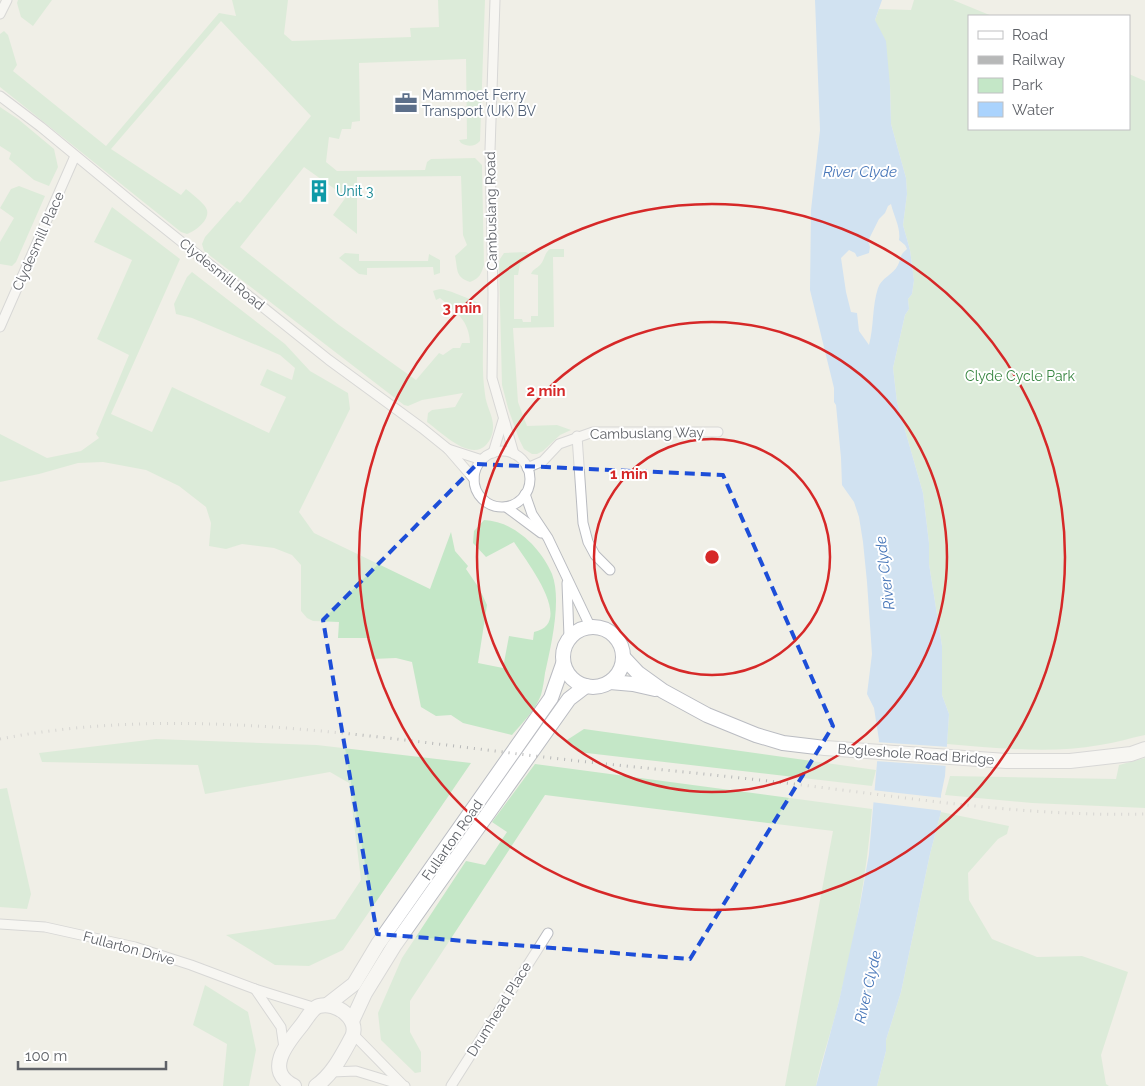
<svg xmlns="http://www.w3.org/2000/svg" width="1145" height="1086" font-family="Raleway,sans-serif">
<rect width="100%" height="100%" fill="#f0efe7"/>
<g fill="#c4e7c7">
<path d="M18 0H52L33 26 21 17 17 3Z"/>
<path d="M232 0H288L284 34 292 41 411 37 410 28 439 27 438 0H485L480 141C474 147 468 147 461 143L459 140 467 139 466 59 359 63 360 121 352 122 351 129H342L339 139 329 137 326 162 337 171 425 170 427 162 431 159 475 158 482 165 484 265C481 274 480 278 470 282 455 277 458 270 455 256L467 245 463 235 461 176 357 177V234L333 215 346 197 304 167 240 247 339 325 416 380 439 353 443 355 453 348H460L462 343H470C469 320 456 312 440 298L436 300 433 291C436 290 438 289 441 289 446 289 476 301 480 304L483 314C484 340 481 368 485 394 486 406 494 417 493 428 493 434 490 441 486 445 470 462 440 431 427 422L428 413 432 410 455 407 463 393 422 400 408 406 404 405 204 251 202 244 205 237 237 201 240 203 311 116 221 21 111 149 181 195 186 189C192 194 199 199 204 205 215 217 196 231 187 234L181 232 0 87V34L4 31 8 35 17 65 13 71 106 146 219 13 236 16Z"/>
<path d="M914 0H953L992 16H969V129H1129V74L1145 81V735C1130 738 1115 743 1100 745 1050 754 997 748 947 744L949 714 942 695V646L929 564V543L923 493 897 402 893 368 905 315 909 309 908 299 912 294 914 280 910 250 903 225 907 194 906 178 891 124 890 86 875 20 879 9 911 10Z"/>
<path d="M0 107 18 119 54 149 58 167 49 186 34 180 9 159 11 153 0 146Z"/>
<path d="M19 186 45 196 16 262 12 266 0 264V242L14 218 0 208 11 189Z"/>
<path d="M112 207 180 259 111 414 152 432 172 387 269 433 286 397 260 385 267 369 292 380 295 368 280 355 192 318 176 314 174 304 187 277 192 272 285 344 310 371 348 393 350 409 299 512 314 533 430 589 451 532 455 551 468 566 466 569 479 588 487 605 478 663 503 668 509 636 533 640 534 632C576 623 526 561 514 542L486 557 473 543 474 531 484 520C514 521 541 548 552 574 562 600 551 646 545 673 544 680 543 688 541 695 535 711 522 723 512 735L463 723 451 715 436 716 421 707 412 662 396 658 372 659 370 638H338L339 622 313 621 307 618 301 611V565L292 555 274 548 242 544 226 549 209 546 211 523 206 507 179 486 146 470 103 462 78 463 39 474 0 482V434L47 458 81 451 99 438 96 434 129 355 97 339 132 260 94 242Z"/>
<path d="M550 249H564V257H553L554 327 513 328 518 402 527 426 557 425 571 430 560 435 543 451 537 454H532L524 449 519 439 508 408 502 385 499 265 500 259 504 253 526 252 531 255 520 264 518 275H514V319H522L523 322H531V316H538V275L531 274C533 269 536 269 540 265 545 260 544 253 550 249Z"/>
<path d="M345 253 359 254V261H428L429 254 440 260V273L434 275 433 267 367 268V275L359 274 339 258Z"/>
<path d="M584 729 876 770 872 786 578 752 567 740Z"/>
<path d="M156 739 317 745 471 763 343 950 309 966 275 965 226 935 335 919 361 880 349 783 330 772 205 794 198 765 42 762 39 753Z"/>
<path d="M1145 758V808L1032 803 945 795 950 776 1116 779 1119 765Z"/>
<path d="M535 764 872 809C867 873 855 938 839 1001 832 1030 822 1057 816 1086H785L833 831 545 795 410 1001V1032L421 1052V1072L415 1073 381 1040 378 1013 402 958 466 861 485 865 507 832 492 822Z"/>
<path d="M7 788 31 894 27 909 0 907V789Z"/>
<path d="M941 812 1009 826 1007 834 998 839 968 873 969 900 992 939 1037 957 1082 956 1128 972 1101 1055 1106 1084 1109 1086H877L886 1051V1040L901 992 930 854Z"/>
<path d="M205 985 248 1012 256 1050 249 1086H223L227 1044 193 1025Z"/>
</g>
<path fill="#aad3fd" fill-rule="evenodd" d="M815 0H882L875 20 886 41 890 86 891 124 906 178 907 194 903 225 910 250 914 280 912 294 908 299 909 309 905 315 893 368 897 402 923 493 929 543V564L942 646V695L949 714 945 776 941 795V812L930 854 901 992 886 1040V1051L877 1086H816L839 1001 860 905 869 854 879 740 874 708 867 694 872 654 867 582 863 542 859 517 854 502 842 485 841 458 836 405 834 402V388L810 290 811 210 820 130ZM891 204C894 217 901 228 899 240L905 245 907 249C898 257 902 257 898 265 893 275 882 277 878 288 872 306 874 327 869 345L859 331 857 313 851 312 846 292 841 258 849 250 855 253 857 257 869 253 870 247 868 241 879 219 885 213 888 206Z"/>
<g fill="#f0efe7">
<path d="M876 742 949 747 948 766 875 761Z"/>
<path d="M872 790 943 798 944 811 871 802Z"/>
</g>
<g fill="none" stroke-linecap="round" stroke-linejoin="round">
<defs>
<g id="street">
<path d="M495 0 490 150 493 293 492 378 514 454"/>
<path d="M0 14 7 0"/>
<path d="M0 96 41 127 138 207 329 360 422 428 448 449 474 479"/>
<path d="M0 327 75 156"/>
<path d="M577 436 583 523 588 542 595 555 610 570"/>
<path d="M448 449 482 460"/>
<circle cx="502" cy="479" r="28"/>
<path d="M493 453 503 420"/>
<path d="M527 468 543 461 559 444 593 432H718"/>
<path d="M525 494 532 514 548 538 590 626"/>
<path d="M506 507 541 533"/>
<path d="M567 583 569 637"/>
<path d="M0 924 45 927 135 947 191 965 255 989 316 1008"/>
<path d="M255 989 281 1027 284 1048"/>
<path d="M353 1034 402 1084"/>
<path d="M332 1072 356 1071 405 1086"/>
<path d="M451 1086 548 933"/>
</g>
<g id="secondary">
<circle cx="593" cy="657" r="30"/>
<path d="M623 657 638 673 663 691 707 715 756 735 783 743 825 748 1006 761H1070L1131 754 1145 749"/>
<path d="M610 682 633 684 655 689"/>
<path d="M327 1005 354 984 378 944 551 698 563 664"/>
<path d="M352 1021 365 993 394 946 569 699 586 686"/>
<path d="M294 1086C263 1071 288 1042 301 1026 306 1020 312 1008 319 1006 336 1001 360 1019 352 1037 342 1055 333 1074 316 1086"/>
</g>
</defs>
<use href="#street" stroke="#b9bbc0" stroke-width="11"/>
<use href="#secondary" stroke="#babcc2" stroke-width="16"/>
<use href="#street" stroke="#fff" stroke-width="9"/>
<use href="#secondary" stroke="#fff" stroke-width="14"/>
<path stroke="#b7b8b8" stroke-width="3" stroke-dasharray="1 6" stroke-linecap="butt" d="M0 739C164 707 331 731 495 751 594 764 694 772 794 784 911 798 1027 817 1145 814"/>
</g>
<path d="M0 0H1145V1086H0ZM477 464 723 475 833 726 690 959 377 934 323 620Z" fill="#f0efe7" fill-opacity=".55" fill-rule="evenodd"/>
<path fill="none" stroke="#1d4ed8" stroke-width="4" stroke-dasharray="10 6" stroke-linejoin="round" d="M477 464 723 475 833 726 690 959 377 934 323 620Z"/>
<g fill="none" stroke="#d62828" stroke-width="2.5">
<circle cx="712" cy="557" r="118"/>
<circle cx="712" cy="557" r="235"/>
<circle cx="712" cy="557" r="353"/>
</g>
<defs>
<symbol id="office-bare" viewBox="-9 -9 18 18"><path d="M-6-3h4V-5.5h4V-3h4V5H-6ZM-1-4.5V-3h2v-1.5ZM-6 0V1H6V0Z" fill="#5c6f8a" stroke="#fff" stroke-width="2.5" paint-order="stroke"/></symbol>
<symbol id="building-bare" viewBox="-9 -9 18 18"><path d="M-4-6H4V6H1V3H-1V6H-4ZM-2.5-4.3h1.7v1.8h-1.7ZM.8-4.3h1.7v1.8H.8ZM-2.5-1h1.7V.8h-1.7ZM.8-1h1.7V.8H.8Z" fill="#0f9aa8" stroke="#fff" stroke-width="2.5" paint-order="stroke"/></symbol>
</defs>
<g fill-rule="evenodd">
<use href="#office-bare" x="390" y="87" width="32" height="32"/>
<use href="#building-bare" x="303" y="175" width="32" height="32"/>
</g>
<g text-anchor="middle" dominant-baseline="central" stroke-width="4" stroke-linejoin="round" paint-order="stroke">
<g font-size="14" fill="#4e5e75" stroke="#fff" text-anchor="start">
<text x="422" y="95">Mammoet Ferry<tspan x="422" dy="16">Transport (UK) BV</tspan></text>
</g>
<g font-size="14" fill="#0d838f" stroke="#fff" text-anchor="start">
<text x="336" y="191">Unit 3</text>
</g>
<g font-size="14" fill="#5e6167" stroke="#fff">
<text transform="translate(491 211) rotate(-91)">Cambuslang Road</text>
<text transform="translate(38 241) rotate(-66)">Clydesmill Place</text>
<text transform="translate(222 274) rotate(39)">Clydesmill Road</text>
<text transform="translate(647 433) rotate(-1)">Cambuslang Way</text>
<text transform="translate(916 754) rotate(4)">Bogleshole Road Bridge</text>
<text transform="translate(452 840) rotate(-55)">Fullarton Road</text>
<text transform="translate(129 948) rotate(15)">Fullarton Drive</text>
<text transform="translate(499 1009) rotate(-58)">Drumhead Place</text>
</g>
<g font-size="14" fill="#378540" stroke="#fff">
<text x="1020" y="376">Clyde Cycle Park</text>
</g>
<g font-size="15" font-style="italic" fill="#4877b9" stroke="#fff">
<text x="860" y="172">River Clyde</text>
<text transform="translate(885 573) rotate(-97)">River Clyde</text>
<text transform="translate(868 987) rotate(-77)">River Clyde</text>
</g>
</g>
<circle cx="712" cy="557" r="8" fill="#d62828" stroke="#fff" stroke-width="2.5"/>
<g font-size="15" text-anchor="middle" font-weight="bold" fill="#d62828" stroke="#fff" stroke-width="4" stroke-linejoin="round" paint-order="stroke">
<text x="462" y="313">3 min</text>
<text x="546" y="396">2 min</text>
<text x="629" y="479">1 min</text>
</g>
<rect x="968" y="15" width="162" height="115" fill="#ffffff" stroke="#bfc0c2"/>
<rect x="978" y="31" width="25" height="8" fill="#ffffff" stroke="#bfc0c2"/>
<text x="1012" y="40" font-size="15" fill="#5e6167">Road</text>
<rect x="978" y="56" width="25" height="8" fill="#b7b8b8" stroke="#bfc0c2"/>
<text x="1012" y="65" font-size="15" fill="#5e6167">Railway</text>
<rect x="978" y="78" width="25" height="15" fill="#c4e7c7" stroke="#bfc0c2"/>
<text x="1012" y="90" font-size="15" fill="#5e6167">Park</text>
<rect x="978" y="102" width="25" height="15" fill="#aad3fd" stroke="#bfc0c2"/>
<text x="1012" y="115" font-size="15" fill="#5e6167">Water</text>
<path d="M18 1061v8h148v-8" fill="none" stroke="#5e6167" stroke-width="2.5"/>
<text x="25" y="1061" font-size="15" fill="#5e6167" stroke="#ffffff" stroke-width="4" paint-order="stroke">100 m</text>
</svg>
